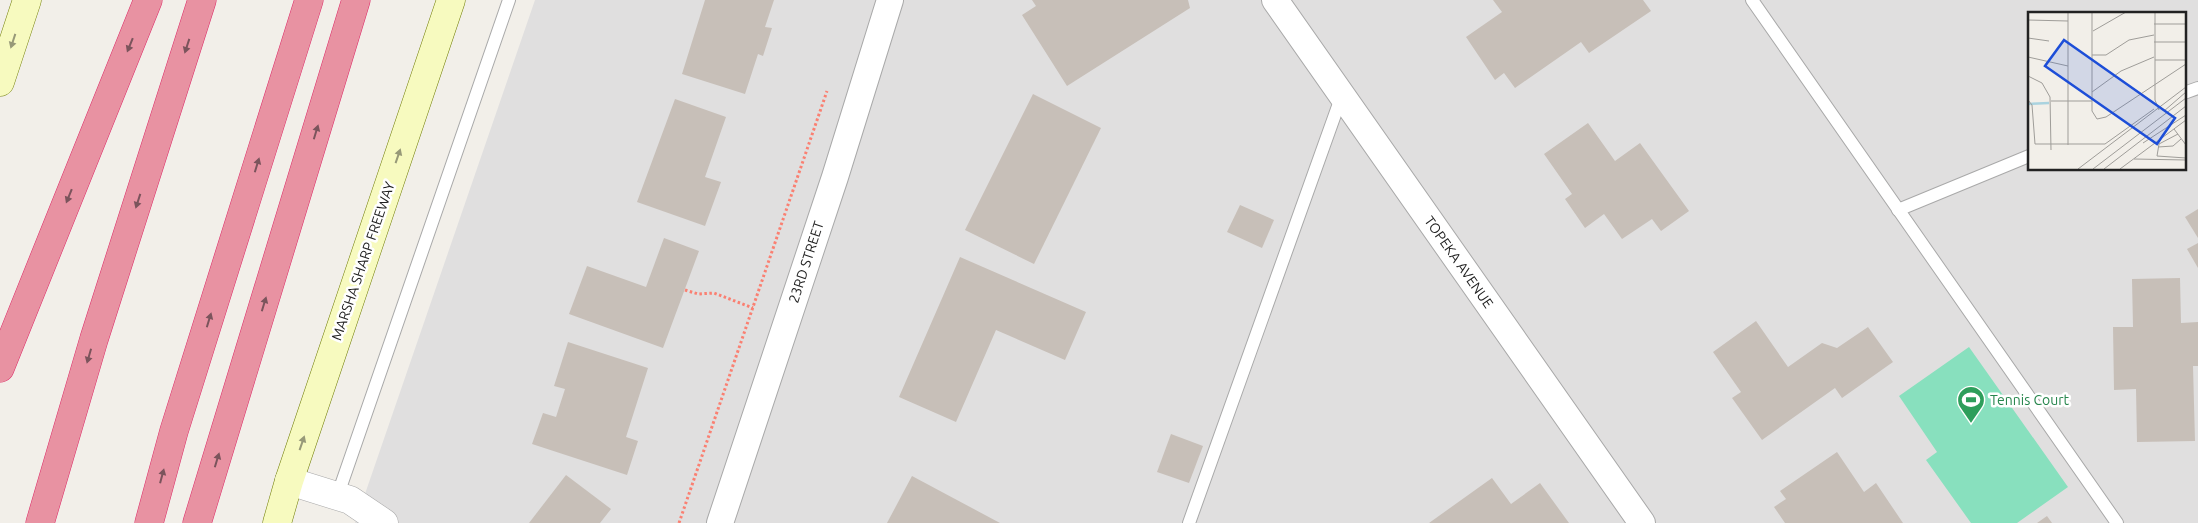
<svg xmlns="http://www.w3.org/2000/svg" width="2198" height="523" font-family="Ubuntu,sans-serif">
<rect width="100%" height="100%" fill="#f2efe9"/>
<path fill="#e0dfdf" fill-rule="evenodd" d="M535 0H2198V523H355ZM2029 14H2184V169H2029Z"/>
<path fill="#88e0be" d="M1969 347 2068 487 2017 523H1971L1926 460 1937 452 1899 396Z"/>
<g fill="#c7bfb8">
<path d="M705 0H774L765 27 772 28 763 56 758 54 745 94 682 74Z"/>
<path d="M1032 0H1188L1190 8 1067 86 1022 15 1036 6Z"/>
<path d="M1493 0H1643L1651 11 1589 53 1581 42 1515 88 1504 73 1495 80 1466 37 1502 12Z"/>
<path d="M1033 94 1101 128 1034 264 965 230Z"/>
<path d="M675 99 726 117 705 177 721 182 705 226 637 202Z"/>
<path d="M1588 123 1615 161 1640 143 1689 211 1661 231 1652 219 1622 239 1604 214 1585 228 1565 199 1572 194 1544 154Z"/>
<path d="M1240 205 1274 220 1262 248 1227 232Z"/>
<path d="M2198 209V238L2185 217Z"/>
<path d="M664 238 699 251 663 348 569 314 587 266 646 287Z"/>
<path d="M2198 243V268L2187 249Z"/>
<path d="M960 257 1086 312 1065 360 996 330 956 422 899 397Z"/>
<path d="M2180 278 2181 323 2198 322V366H2193L2195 441 2137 442 2136 389 2114 390 2113 327H2133L2132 279Z"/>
<path d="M1756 321 1788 367 1822 343 1837 348 1868 327 1893 362 1842 398 1835 388 1762 440 1732 398 1741 392 1713 352Z"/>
<path d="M568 342 648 368 626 437 638 441 627 475 532 444 543 413 556 417 565 389 554 386Z"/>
<path d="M1171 434 1203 446 1189 483 1157 472Z"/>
<path d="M1837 452 1864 492 1876 483 1903 523H1785L1774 507 1786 499 1780 491Z"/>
<path d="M566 475 611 509 600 523H529Z"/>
<path d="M912 476 1000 523H887Z"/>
<path d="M1492 478 1511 504 1540 483 1569 523H1429Z"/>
<path d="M2047 516 2052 523H2037Z"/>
</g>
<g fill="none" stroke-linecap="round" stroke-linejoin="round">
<defs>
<g id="service">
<path d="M1752 0 2117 523"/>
<path d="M2184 93 2198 88"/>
<path d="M1898 210 2029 156"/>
<path d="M337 497 509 0"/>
<path d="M1189 523 1342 95"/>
</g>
<g id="minor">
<path d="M1275 0 1642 523"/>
<path d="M720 523 835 177 890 0"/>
</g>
<path id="tertiary" d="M289 481 350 500 384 523"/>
<g id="secondary">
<path d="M0 82 27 0"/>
<path d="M277 523 289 481 451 0"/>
</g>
<g id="motorway">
<path d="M0 368 148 0"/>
<path d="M40 523 94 339 202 0"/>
<path d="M149 523 174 431 309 0"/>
<path d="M197 523 356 0"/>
</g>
</defs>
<use href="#service" stroke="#a9a9a9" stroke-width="14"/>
<use href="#minor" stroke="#a9a9a9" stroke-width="28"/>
<use href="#tertiary" stroke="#a9a9a9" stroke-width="29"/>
<use href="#secondary" stroke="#707d05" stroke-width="29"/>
<use href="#motorway" stroke="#dc2a67" stroke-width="29"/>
<g stroke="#fa8072" stroke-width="3" stroke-dasharray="2.5 2.5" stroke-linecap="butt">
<path d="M685 290 698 294 714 293 753 308"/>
<path d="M679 523 827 91"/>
</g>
<use href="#service" stroke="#fff" stroke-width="12"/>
<use href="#minor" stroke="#fff" stroke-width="26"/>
<use href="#tertiary" stroke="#fff" stroke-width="28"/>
<use href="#secondary" stroke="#f7fabf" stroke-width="28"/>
<use href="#motorway" stroke="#e892a2" stroke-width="28"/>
</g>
<defs><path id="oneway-solid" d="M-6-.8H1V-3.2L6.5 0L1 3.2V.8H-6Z" transform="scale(1.25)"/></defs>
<g fill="#979978">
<use href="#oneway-solid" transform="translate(13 41) rotate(108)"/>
<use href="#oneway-solid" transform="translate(398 156) rotate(-71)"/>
<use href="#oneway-solid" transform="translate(302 443) rotate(-71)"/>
</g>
<g fill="#7b545c">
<use href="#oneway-solid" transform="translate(130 45) rotate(112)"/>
<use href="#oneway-solid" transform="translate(187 46) rotate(108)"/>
<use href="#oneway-solid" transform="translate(316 132) rotate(-73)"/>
<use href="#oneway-solid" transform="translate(257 165) rotate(-73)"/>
<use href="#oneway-solid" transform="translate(69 196) rotate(112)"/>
<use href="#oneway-solid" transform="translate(138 201) rotate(108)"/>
<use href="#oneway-solid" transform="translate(264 304) rotate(-73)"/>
<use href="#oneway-solid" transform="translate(209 320) rotate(-73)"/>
<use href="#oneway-solid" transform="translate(89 356) rotate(106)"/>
<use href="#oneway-solid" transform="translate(217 460) rotate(-73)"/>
<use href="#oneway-solid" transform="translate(162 476) rotate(-75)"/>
</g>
<defs>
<symbol id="stadium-pin" viewBox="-11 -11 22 30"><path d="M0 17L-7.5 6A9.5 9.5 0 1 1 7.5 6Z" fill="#2e9e5b" stroke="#fff"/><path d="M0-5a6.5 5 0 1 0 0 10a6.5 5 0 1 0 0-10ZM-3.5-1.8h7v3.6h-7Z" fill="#fff"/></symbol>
</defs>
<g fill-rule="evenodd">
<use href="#stadium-pin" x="1955" y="384" width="32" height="43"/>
</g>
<g text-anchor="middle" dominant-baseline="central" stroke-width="5" stroke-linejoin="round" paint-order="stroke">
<g font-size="14" fill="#222" stroke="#fff">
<text transform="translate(363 261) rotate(-71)">MARSHA SHARP FREEWAY</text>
<text transform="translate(806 262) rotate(-72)">23RD STREET</text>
<text transform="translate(1459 262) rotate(55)">TOPEKA AVENUE</text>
</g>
<g font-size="14" fill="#27864d" stroke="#fff" text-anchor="start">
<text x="1990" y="400">Tennis Court</text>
</g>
</g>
<g transform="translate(2028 12)">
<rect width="158" height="158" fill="#f2efe9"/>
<path fill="none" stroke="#aad3df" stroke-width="2.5" d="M0 92 21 91"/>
<path fill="none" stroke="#9f9d99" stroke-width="1" d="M64 0V99L69 107 78 105 158 52M127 0V88L131 98M0 8 40 9M126 12H158M65 19 98 0M0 26 21 29M126 30H158M64 43H78L101 28 126 23M0 45 40 54M127 48H158M0 64 14 71 22 85 23 138M64 80 93 59 126 45M0 88 4 93 7 132H77L126 97M23 89H64M136 99 158 80M146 117 158 133M150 122 131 132 129 144 158 146M115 131 158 103M40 133V0M130 135 145 134 153 127M106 147 158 148M50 157 158 75M65 157 158 86M76 157 158 94M92 157 158 108"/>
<path fill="#1d4ed8" fill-opacity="0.15" stroke="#1d4ed8" stroke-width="2.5" d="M36 28 147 106 129 132 17 54Z"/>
<rect width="158" height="158" fill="none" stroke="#222" stroke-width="2.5"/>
</g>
</svg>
